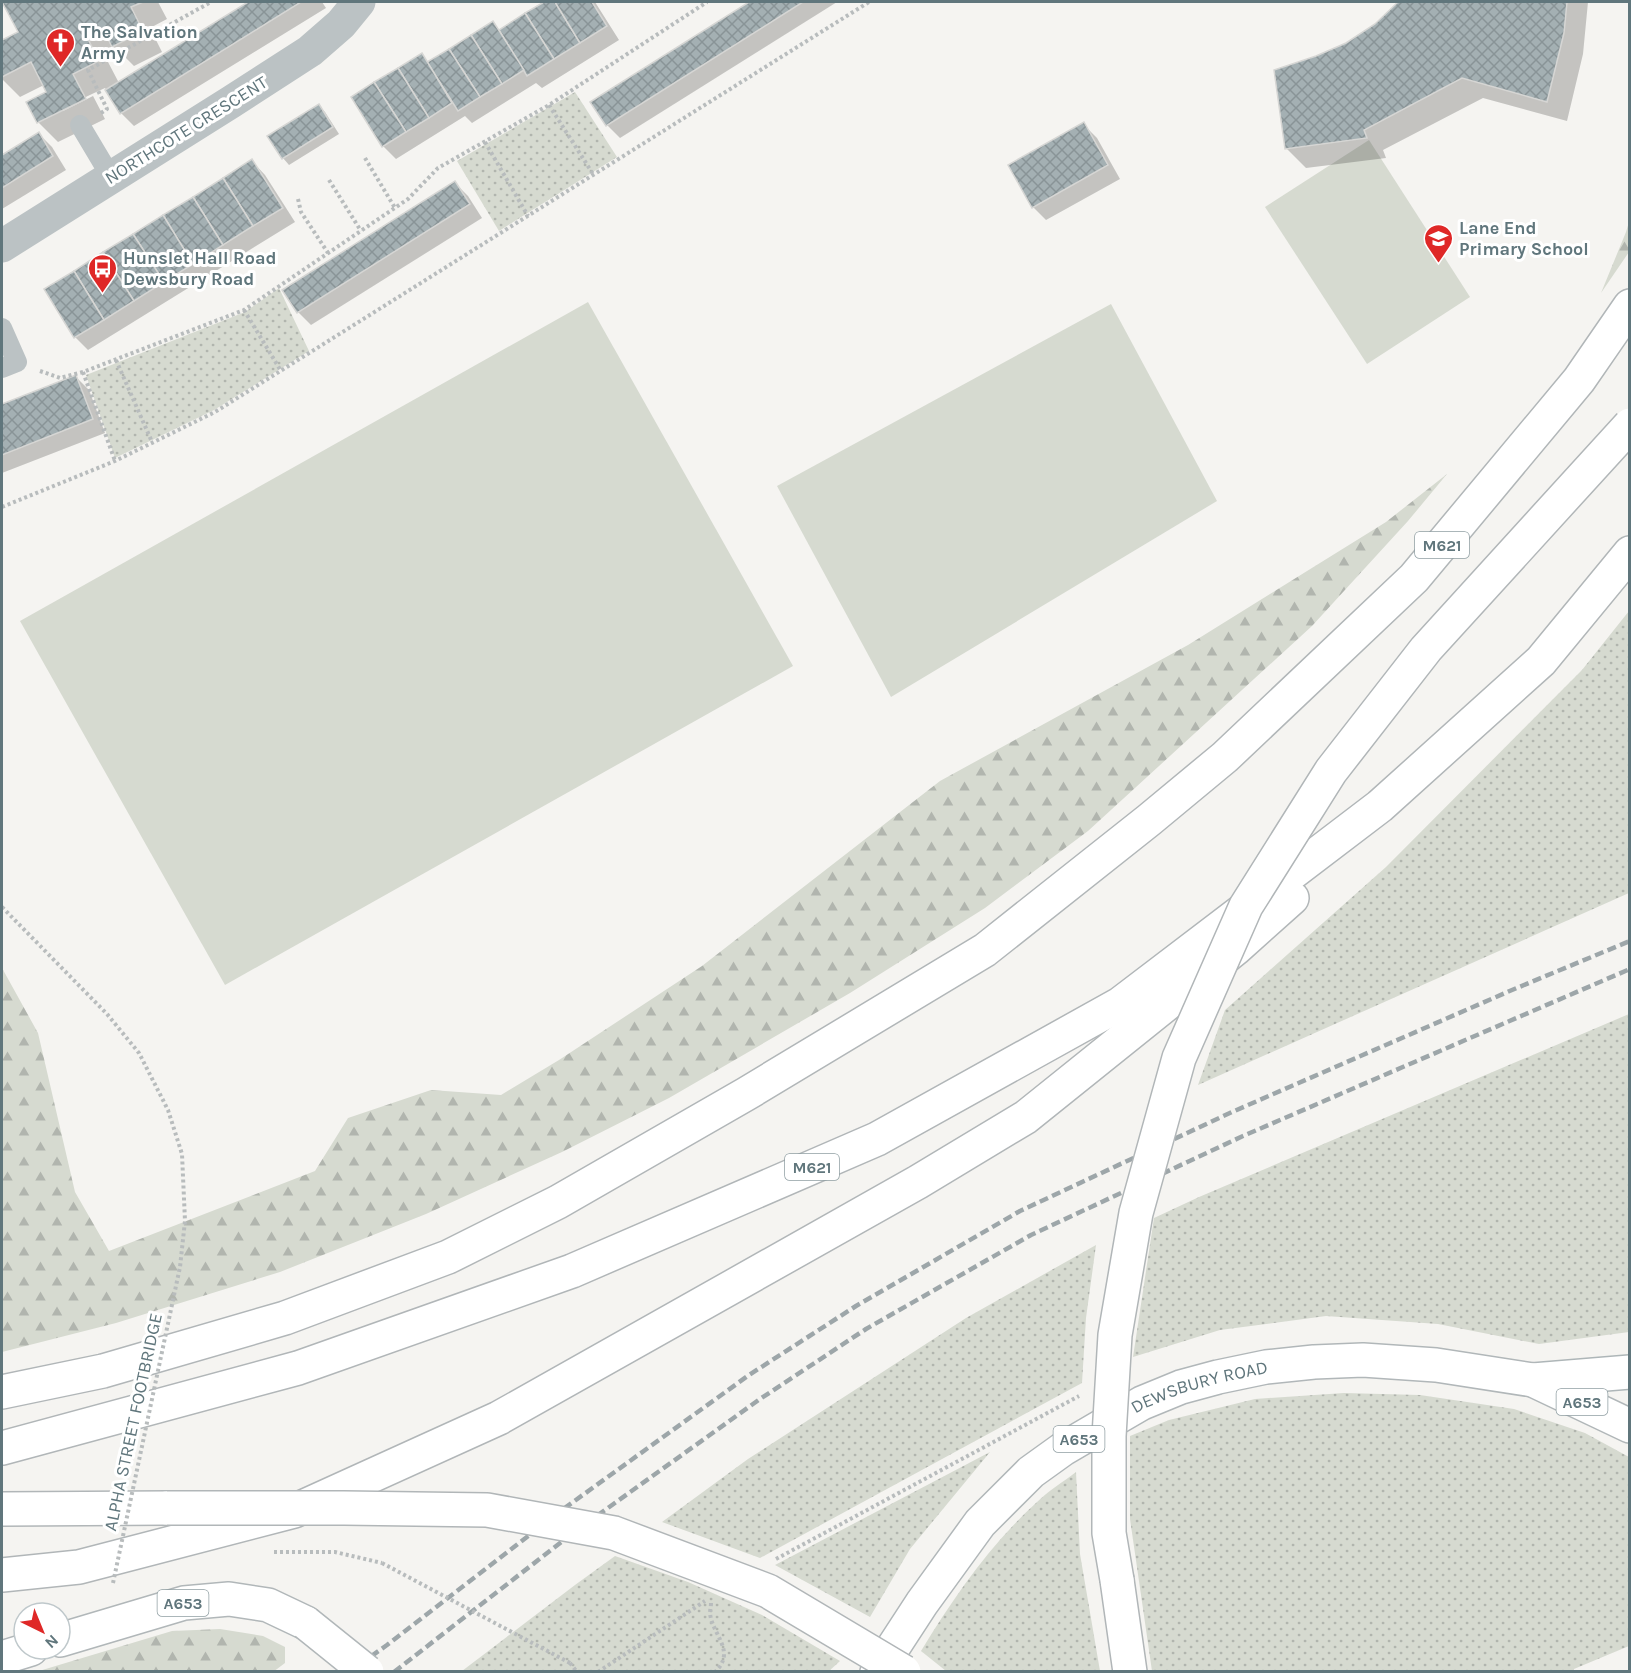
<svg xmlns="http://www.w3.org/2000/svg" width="1631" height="1673" font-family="Karla,sans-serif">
<defs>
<pattern id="grass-dots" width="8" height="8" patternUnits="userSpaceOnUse" patternTransform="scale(1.5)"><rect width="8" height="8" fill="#d6dad0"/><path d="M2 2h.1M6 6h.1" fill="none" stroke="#b1b5ae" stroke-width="1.8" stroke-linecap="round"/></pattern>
<pattern id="forest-firs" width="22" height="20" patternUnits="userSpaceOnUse" patternTransform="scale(1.5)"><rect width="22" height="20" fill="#d6dad0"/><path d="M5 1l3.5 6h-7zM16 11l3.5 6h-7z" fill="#b1b5ae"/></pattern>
<pattern id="building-cross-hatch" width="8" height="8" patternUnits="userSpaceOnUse" patternTransform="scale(1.5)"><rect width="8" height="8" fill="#a4b0b3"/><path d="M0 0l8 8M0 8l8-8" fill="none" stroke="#899497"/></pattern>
</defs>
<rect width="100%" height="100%" fill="#f5f4f1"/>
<g fill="url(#grass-dots)">
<path d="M575 92 617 157 499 231 457 161Z"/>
<path d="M279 288 309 351 214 410 115 458 86 375 245 312Z"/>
<path d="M1629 611V893L1198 1085 1225 1010 1386 867 1582 670Z"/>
<path d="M1629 1014V1332L1539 1344 1438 1324 1326 1316 1220 1330 1133 1357 1154 1218 1199 1197Z"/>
<path d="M1096 1245 1086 1318 1082 1383 760 1558 662 1522 748 1459 966 1318Z"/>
<path d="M1344 1393 1420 1395 1514 1409 1585 1433 1629 1457V1646L1574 1669V1671H1152L1130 1519V1436L1169 1420 1255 1399Z"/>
<path d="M990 1452 910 1549 870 1617 775 1565Z"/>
<path d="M1076 1472 1080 1554 1100 1671H946L921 1651C954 1597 989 1546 1036 1503 1048 1491 1063 1482 1076 1472Z"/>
<path d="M615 1556 688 1582 762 1615 840 1661 828 1672 462 1671 575 1585Z"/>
</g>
<g fill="url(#forest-firs)">
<path d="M1629 222V252L1601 293 1626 232Z"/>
<path d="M1447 474 1408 521 1312 626 1088 831 985 908 850 993 669 1098 562 1152 426 1214 280 1272 116 1323 2 1352V968L38 1033 75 1192 109 1251 315 1171 348 1118 431 1090 501 1095 559 1060 702 966 940 781 1188 645 1386 522Z"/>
<path d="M220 1629 263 1636 285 1647V1663L273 1672 39 1671 172 1631Z"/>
</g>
<g fill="#d6dad0">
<path d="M1369 140 1470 297 1367 364 1265 207Z"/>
<path d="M588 302 793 666 225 985 20 621Z"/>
<path d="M1111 304 1217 501 891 697 777 486Z"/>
</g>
<g fill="#0003" fill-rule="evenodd">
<path d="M4 2H158L167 19 150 28 162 52 134 66 122 54 108 62 119 83 250 2H322L326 8 134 126 121 113 105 88 92 94 105 119 58 142 38 122 48 93 44 85 20 97 2 79V42L20 33ZM92 94 93 96 63 111V108Z"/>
<path d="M547 2H595L619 40 542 88 536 83 472 123 465 116 396 159 383 146 421 55 429 63 493 23 500 31Z"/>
<path d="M752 2H837L620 138 607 125 592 102Z"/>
<path d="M1400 2H1588L1583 54 1567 121 1483 98 1383 150 1386 158 1306 168 1286 148 1317 57 1346 44 1376 25Z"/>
<path d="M319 106 325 112 339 134 289 165 283 158Z"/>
<path d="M1083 124 1097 138 1120 179 1046 220 1033 207Z"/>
<path d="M39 134 52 147 66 170 2 209V157Z"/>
<path d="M252 161 265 175 295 222 88 350 75 337Z"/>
<path d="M455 183 468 196 482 218 311 325 298 312Z"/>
<path d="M76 377 89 390 105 433 2 473V406Z"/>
</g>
<g fill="url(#building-cross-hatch)" stroke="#d6d6d4" stroke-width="1.5">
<path d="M2 2H143L131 7 143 31 112 47 105 33 89 41 99 61 73 74 86 99 37 123 26 102 46 92 31 62 2 77V40L18 32Z"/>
<path d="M248 2H301L120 114 105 90Z"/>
<path d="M544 2H555L580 43 554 59 525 13Z"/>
<path d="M555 2H592L607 26 580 43Z"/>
<path d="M749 2H803L606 126 590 102Z"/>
<path d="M1398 2H1567L1564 33 1547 102 1462 78 1364 130 1367 138 1285 149 1274 70 1316 56 1346 43 1375 24Z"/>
<path d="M525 13 554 59 527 76 499 30Z"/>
<path d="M493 21 524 70 502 84 471 35Z"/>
<path d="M471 35 502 84 480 97 449 49Z"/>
<path d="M449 49 480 97 458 111 427 62Z"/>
<path d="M422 53 452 103 429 118 398 68Z"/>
<path d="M398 68 429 118 406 132 374 82Z"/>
<path d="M374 82 406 132 382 147 351 97Z"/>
<path d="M319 104 333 127 282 159 267 136Z"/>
<path d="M1084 122 1108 165 1032 208 1008 165Z"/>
<path d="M39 132 53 156 2 188V155Z"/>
<path d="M252 159 283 208 253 226 223 178Z"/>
<path d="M223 178 253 226 223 245 193 197Z"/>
<path d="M455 181 470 204 297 313 282 290Z"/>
<path d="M193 197 223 245 193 264 163 215Z"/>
<path d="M163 215 193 264 164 282 133 234Z"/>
<path d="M133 234 164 282 134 301 103 252Z"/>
<path d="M103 252 134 301 104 320 74 271Z"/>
<path d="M74 271 104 320 74 338 44 289Z"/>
<path d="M76 375 93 419 2 455V404Z"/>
</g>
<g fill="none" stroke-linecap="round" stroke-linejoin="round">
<defs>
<path id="secondary" d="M1533 1380 1630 1372"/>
<g id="primary">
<path d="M60 1640 184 1603 229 1599 268 1605 306 1623"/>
<path d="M2 1658 31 1649"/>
<path id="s1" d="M877 1672 922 1603 980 1523 1031 1472 1063 1449 1104 1425 1142 1403 1181 1387 1218 1377 1266 1367 1314 1362 1363 1360 1436 1365 1533 1380 1630 1426"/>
</g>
<g id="highway">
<path d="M2 1392 103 1371 285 1318 448 1257 558 1202 746 1094 985 950 1149 820 1225 757 1414 578 1579 380 1630 306"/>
<path d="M2 1448 298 1368 572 1271 877 1139 1120 1004 1380 806 1541 661 1630 553"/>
<path d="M2 1509 167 1508"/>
<path d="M2 1575 79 1567 294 1511 499 1418 918 1182 1026 1117 1235 949 1292 898"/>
<path d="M1117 1580 1130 1672"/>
</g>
</defs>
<use href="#secondary" stroke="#aeb6b8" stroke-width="36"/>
<use href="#primary" stroke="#b1b7b9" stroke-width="36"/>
<use href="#highway" stroke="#b1b6b8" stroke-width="36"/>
<g stroke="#b8bcbd" stroke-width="4" stroke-dasharray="3 3" stroke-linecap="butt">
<path d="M549 105 593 174"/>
<path d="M101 113 107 109 88 70 211 2"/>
<path d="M485 142 528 216"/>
<path d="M365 158 395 208"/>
<path d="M329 180 361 231"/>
<path d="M298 199 301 212 328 253"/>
<path d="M244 310 281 371"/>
<path d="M116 360 152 442"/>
<path d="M40 371 60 378 83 372 244 310 408 199 438 168 549 105 707 2"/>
<path d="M83 372 115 461"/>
<path d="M2 507 115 461 215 412 869 2"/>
<path d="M2 907 107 1014 139 1053 168 1110 182 1154 185 1221 180 1267"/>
<path d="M274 1552H335L382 1563"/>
<path d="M776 1559 1079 1396"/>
<path d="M711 1603C711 1607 710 1610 710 1613 712 1635 737 1651 715 1672"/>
<path d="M570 1663 577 1672"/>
<path d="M598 1672 705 1601"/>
</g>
<g stroke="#bbc2c4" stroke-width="20">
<path d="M80 125 111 177"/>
<path d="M2 328 17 362 2 368"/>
</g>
<path stroke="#bbc2c4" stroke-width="33" d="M2 246 231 102 310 51 341 24 359 2"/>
<use href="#secondary" stroke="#fff" stroke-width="33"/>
<use href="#primary" stroke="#fff" stroke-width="33"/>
<use href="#highway" stroke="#fff" stroke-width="33"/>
<g stroke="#9da6a9" stroke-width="4.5" stroke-dasharray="9 4.5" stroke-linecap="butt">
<path d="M349 1672 387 1645 562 1510 749 1375 856 1306 1020 1211 1232 1112 1512 990 1630 941"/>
<path d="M394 1672 573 1533 760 1399 866 1329 1031 1235 1243 1136 1630 969"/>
</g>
<defs>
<path id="primary-bridge" d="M306 1623 367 1672"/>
<g id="highway-bridge">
<path d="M167 1508H344L487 1510 614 1533 768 1591 904 1672"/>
<path d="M1117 1580 1109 1533V1436L1115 1335 1136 1213 1179 1058 1246 906 1331 771 1426 649 1630 425"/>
</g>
</defs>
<use href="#primary-bridge" stroke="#b1b7b9" stroke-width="36" stroke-linecap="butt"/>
<use href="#highway-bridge" stroke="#b1b6b8" stroke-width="36" stroke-linecap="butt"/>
<g stroke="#b8bcbd" stroke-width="4" stroke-dasharray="3 3" stroke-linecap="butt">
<path d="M382 1563 570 1663"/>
<path d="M113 1583 180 1267"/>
</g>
<use href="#primary-bridge" stroke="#fff" stroke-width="33"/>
<use href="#highway-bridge" stroke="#fff" stroke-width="33"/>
</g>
<defs>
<symbol id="church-pin" viewBox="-11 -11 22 30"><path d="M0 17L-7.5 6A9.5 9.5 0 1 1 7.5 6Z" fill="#df2827" stroke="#fff"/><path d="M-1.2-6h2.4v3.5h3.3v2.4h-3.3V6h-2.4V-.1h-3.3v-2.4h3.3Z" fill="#fff"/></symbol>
<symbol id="school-pin" viewBox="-11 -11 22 30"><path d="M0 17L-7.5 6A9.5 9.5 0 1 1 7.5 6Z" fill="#df2827" stroke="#fff"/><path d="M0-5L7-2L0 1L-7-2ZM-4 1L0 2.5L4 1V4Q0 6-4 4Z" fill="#fff"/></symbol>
<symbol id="bus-pin" viewBox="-11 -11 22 30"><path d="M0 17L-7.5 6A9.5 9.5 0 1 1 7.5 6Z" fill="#df2827" stroke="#fff"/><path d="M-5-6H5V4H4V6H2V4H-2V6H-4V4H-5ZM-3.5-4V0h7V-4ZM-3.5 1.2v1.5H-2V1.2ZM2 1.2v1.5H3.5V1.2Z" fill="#fff"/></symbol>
</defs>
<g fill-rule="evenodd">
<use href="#church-pin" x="44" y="26" width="33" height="45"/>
<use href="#school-pin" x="1422" y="222" width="33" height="45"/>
<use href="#bus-pin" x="86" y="252" width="33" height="45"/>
</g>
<g text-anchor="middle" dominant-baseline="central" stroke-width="6" stroke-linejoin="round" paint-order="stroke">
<g fill="#fff" stroke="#909fa3" stroke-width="1.5">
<rect x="1415" y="532" width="54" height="26" rx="4.5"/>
<rect x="785" y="1154" width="54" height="26" rx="4.5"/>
<rect x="1556.5" y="1389" width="51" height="26" rx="4.5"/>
<rect x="1053.5" y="1426" width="51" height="26" rx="4.5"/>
<rect x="157.5" y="1590" width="51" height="26" rx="4.5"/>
</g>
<g font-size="16" font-weight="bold" fill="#60767c">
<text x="1442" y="545">M621</text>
<text x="812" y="1167">M621</text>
<text x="1582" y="1402">A653</text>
<text x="1079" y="1439">A653</text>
<text x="183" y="1603">A653</text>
</g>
<g font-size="18" font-weight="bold" fill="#60767c" stroke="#fff" text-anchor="start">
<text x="81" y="32">The Salvation<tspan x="81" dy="21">Army</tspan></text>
<text x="1459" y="228">Lane End<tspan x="1459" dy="21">Primary School</tspan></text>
<text x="123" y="258">Hunslet Hall Road<tspan x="123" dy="21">Dewsbury Road</tspan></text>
</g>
<g font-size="18" fill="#60767c" stroke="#fff">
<text transform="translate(186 130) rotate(-32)">NORTHCOTE CRESCENT</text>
<text stroke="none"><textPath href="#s1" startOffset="444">DEWSBURY ROAD</textPath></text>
<text transform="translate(133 1422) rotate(-78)">ALPHA STREET FOOTBRIDGE</text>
</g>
</g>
<rect width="1631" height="1673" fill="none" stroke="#60767c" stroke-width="6"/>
<g transform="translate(42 1631) rotate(137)"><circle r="28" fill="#ffffff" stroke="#bfc8cb" stroke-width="1.5"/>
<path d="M0-4.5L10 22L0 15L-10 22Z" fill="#df2827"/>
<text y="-9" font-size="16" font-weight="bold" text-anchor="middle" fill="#60767c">N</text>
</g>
</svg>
